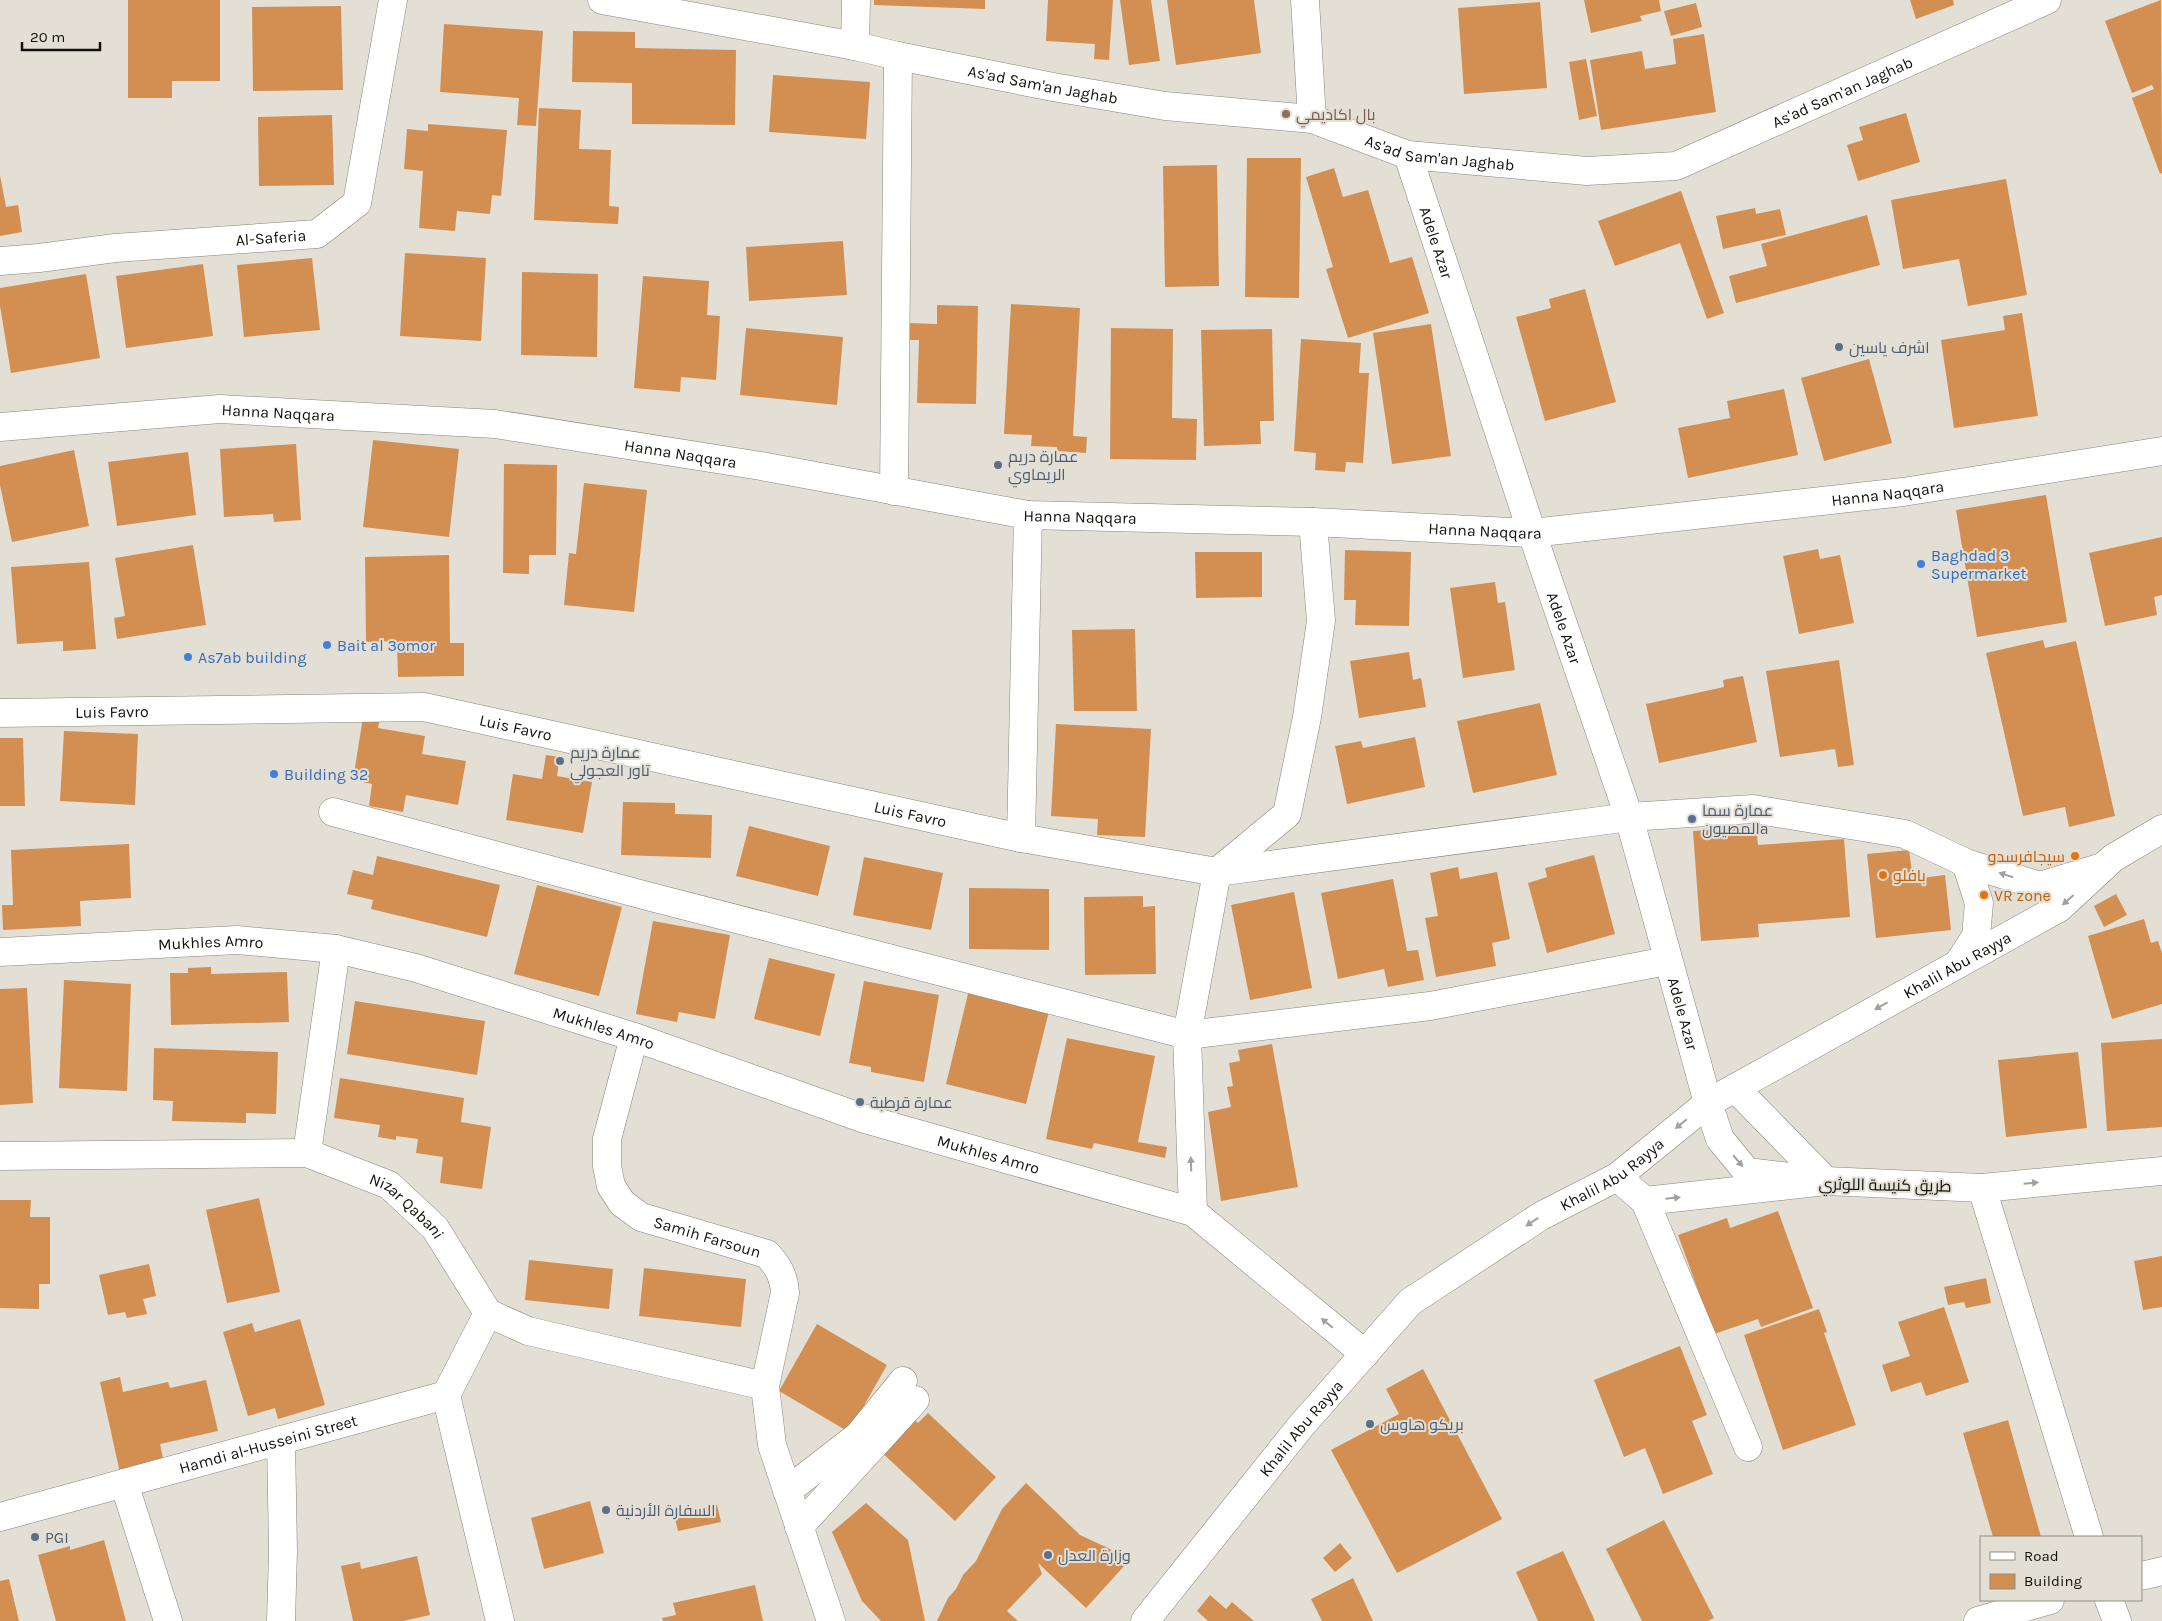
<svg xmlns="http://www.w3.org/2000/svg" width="2162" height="1621" font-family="Karla,Cairo,sans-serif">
<rect width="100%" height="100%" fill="#e3dfd4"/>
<g fill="#d38f52">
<path d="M128 0H220V81H172V98H128Z"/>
<path d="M874 0H985V9L874 5Z"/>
<path d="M1048 0H1113L1109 60 1094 59 1095 44 1046 41Z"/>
<path d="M1120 0H1151L1160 61 1129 65Z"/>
<path d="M1167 0H1254L1261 53 1176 65Z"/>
<path d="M1584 0H1659L1661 11 1640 16 1642 21 1591 33Z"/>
<path d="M1910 0H1953L1954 5 1916 19Z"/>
<path d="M2161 0 2162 173 2160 174 2132 98 2154 89 2152 85 2132 93 2105 21Z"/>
<path d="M1540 2 1547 88 1464 94 1458 8Z"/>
<path d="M1696 3 1702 27 1671 36 1664 11Z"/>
<path d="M341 6 343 90 253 91 252 7Z"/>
<path d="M444 24 543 31 536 126 517 125 519 98 440 92Z"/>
<path d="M573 31 635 32V48L736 50 735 125 632 124V83L572 82Z"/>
<path d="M1704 34 1716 112 1601 130 1590 60 1642 51 1645 69 1676 64 1673 39Z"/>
<path d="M1586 59 1597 116 1579 120 1569 62Z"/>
<path d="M773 75 870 82 866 139 769 132Z"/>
<path d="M539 108 581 110 579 149 611 150 609 206 619 207 618 224 534 220Z"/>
<path d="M1906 113 1920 162 1858 181 1847 145 1863 140 1859 127Z"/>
<path d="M332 115 334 185 259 186 258 117Z"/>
<path d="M428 124 507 130 501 196 492 195 490 214 457 211 455 231 419 228 423 171 404 169 407 129 428 131Z"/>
<path d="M1247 158H1301L1299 298 1245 297Z"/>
<path d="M1217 165 1219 286 1165 287 1163 166Z"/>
<path d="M1334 168 1343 197 1368 190 1390 263 1412 257 1429 313 1348 338 1326 269 1333 267 1306 177Z"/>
<path d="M0 175 6 207 18 205 22 232 0 236Z"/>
<path d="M2006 179 2027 295 1968 306 1959 259 1903 269 1891 200Z"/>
<path d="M1681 191 1724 313 1707 319 1680 243 1615 266 1598 221Z"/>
<path d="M1755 208 1756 214 1780 209 1786 235 1723 249 1716 216Z"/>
<path d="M1867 215 1880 265 1736 303 1729 276 1767 266 1761 244Z"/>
<path d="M843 241 847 295 749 301 746 247Z"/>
<path d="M405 253 486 258 481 341 400 336Z"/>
<path d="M312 258 320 330 244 337 237 265Z"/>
<path d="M203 264 213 336 126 348 116 276Z"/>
<path d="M522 272 598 274 597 357 521 355Z"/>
<path d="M86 274 100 358 11 373 0 306V288Z"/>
<path d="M643 276 709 281 707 315 720 316 716 380 681 377 680 392 634 388Z"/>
<path d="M1585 289 1616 402 1545 421 1516 317 1551 308 1549 299Z"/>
<path d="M1011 304 1080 308 1073 436 1087 437 1086 453 1057 451V447L1031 446 1032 435 1004 434Z"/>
<path d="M937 305 978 306 976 404 917 403 919 340H907L908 323 937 324Z"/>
<path d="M2022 313 2038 416 1954 428 1941 340 2005 330 2003 316Z"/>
<path d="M1431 324 1451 456 1392 464 1373 333Z"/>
<path d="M746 328 843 337 837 405 740 395Z"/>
<path d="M1111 328 1173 329 1172 418 1197 419 1196 460 1110 459Z"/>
<path d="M1272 329 1274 421H1260L1261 444 1204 446 1201 330Z"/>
<path d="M1301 339 1361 343 1359 373H1369L1363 463 1346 462 1345 472 1315 470 1316 453 1294 451Z"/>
<path d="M1869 359 1892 443 1824 461 1801 378Z"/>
<path d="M1784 389 1798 455 1688 478 1678 428 1730 418 1727 401Z"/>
<path d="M373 440 459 449 449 537 363 527Z"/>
<path d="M296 444 301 520 274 522 273 514 224 517 220 449Z"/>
<path d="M74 450 89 526 12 542 0 485V466Z"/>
<path d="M188 452 196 515 117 526 108 462Z"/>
<path d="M504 464 557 465 556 555H529V574L503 573Z"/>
<path d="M584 483 647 490 634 612 564 605 569 553 576 554Z"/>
<path d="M2046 495 2067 622 1977 637 1956 510Z"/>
<path d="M2162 537V595L2154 597 2157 615 2105 626 2089 553Z"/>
<path d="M193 545 206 625 117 639 114 618 125 616 115 558Z"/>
<path d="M1818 549 1820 559 1840 555 1854 623 1799 634 1783 556Z"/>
<path d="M1345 550 1411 552 1409 626 1355 625 1356 600H1344Z"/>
<path d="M1195 552H1262V597L1196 598Z"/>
<path d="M449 555 450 643H464V676L398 677 397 641 366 642 365 557Z"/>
<path d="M89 562 96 649 63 651V641L17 644 11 567Z"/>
<path d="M1495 582 1498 603 1505 602 1515 670 1463 678 1450 588Z"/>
<path d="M1135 629 1137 711H1074L1072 630Z"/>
<path d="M2043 640 2045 648 2076 641 2115 816 2069 827 2065 807 2023 816 1986 653Z"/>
<path d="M1409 652 1413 680 1421 678 1426 707 1359 718 1350 661Z"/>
<path d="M1839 660 1854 765 1838 767 1835 749 1780 757 1766 671Z"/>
<path d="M1743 676 1757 742 1659 763 1646 704 1724 687 1723 680Z"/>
<path d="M1540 703 1557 775 1473 793 1457 721Z"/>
<path d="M364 711 381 713 378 728 425 736 422 754 466 761 458 805 406 795 403 812 369 806 372 784 353 780Z"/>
<path d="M1056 724 1151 729 1145 837 1097 835 1098 819 1051 816Z"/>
<path d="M64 731 138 734 135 805 60 801Z"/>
<path d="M1415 737 1425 787 1347 804 1335 746 1361 741 1363 748Z"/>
<path d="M0 738H23L25 806H0Z"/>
<path d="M546 755 560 757 557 776 592 782 583 833 506 820 513 774 542 779Z"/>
<path d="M623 802 675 803V814L712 815 711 858 621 855Z"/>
<path d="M749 826 830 846 818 896 736 876Z"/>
<path d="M1756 827 1758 845 1844 839 1850 917 1758 924 1759 937 1701 941 1693 831Z"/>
<path d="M129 844 131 898 80 901 81 926 3 930 2 905H13L11 850Z"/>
<path d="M1909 850 1913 879 1945 875 1951 930 1876 938 1867 854Z"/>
<path d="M1594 855 1615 934 1547 953 1528 883 1547 877 1545 868Z"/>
<path d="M377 856 500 885 487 937 371 909 373 900 347 894 353 870 373 875Z"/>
<path d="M864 857 943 873 931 930 853 915Z"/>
<path d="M1458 867 1460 879 1497 872 1510 939 1492 943 1496 966 1436 977 1425 918 1438 916 1430 873Z"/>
<path d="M1393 879 1407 951 1418 950 1424 980 1388 987 1384 969 1338 979 1321 893Z"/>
<path d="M537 885 622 907 599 996 514 974Z"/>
<path d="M969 888 1049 889V950L969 949Z"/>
<path d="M1294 892 1312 988 1250 1000 1231 905Z"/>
<path d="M2116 894 2127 915 2104 927 2094 906Z"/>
<path d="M1143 896V907L1155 906 1156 974 1085 975 1084 897Z"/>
<path d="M2144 919 2151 943 2158 941 2162 953V1004L2112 1019 2088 936Z"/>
<path d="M653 921 730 935 715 1019 679 1012 677 1022 636 1014Z"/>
<path d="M769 958 835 974 820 1036 754 1019Z"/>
<path d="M211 967V974L287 972 289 1022 171 1025 170 973H188V968Z"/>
<path d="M64 980 131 984 127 1091 59 1088Z"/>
<path d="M864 981 939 995 924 1082 871 1072V1067L849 1063Z"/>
<path d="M27 988 33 1103 0 1105V989Z"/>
<path d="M969 990 1049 1011 1026 1104 946 1084Z"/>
<path d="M355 1001 485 1021 477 1075 347 1054Z"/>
<path d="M1067 1038 1155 1056 1138 1142 1167 1147 1165 1158 1094 1143 1092 1149 1046 1139Z"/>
<path d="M2162 1039V1127L2107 1131 2101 1043Z"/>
<path d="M1272 1044 1298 1187 1221 1201 1208 1112 1231 1107 1227 1087 1233 1086 1229 1063 1240 1061 1238 1050Z"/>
<path d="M154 1048 278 1052 276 1114 246 1113V1123L172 1121 173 1101 153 1100Z"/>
<path d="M2078 1052 2087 1128 2006 1137 1998 1060Z"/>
<path d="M340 1078 464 1098 461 1122 491 1127 482 1189 440 1183 443 1157 416 1153 418 1139 396 1136V1140L378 1137 380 1125 334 1118Z"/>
<path d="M259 1198 280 1292 227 1303 206 1210Z"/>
<path d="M0 1200H31L30 1217H50V1284H39V1309L0 1308Z"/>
<path d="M1778 1211 1813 1308 1761 1327 1758 1319 1714 1334 1678 1235 1727 1218 1730 1228Z"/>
<path d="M2162 1256V1307L2143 1310 2134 1261Z"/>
<path d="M529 1260 613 1269 609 1309 525 1300Z"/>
<path d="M149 1264 156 1296 143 1299 147 1314 127 1318 125 1312 108 1315 99 1275Z"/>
<path d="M644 1268 746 1279 741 1327 639 1316Z"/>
<path d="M1986 1278 1991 1303 1966 1308 1964 1302 1948 1305 1944 1287Z"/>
<path d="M1944 1307 1969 1382 1926 1396 1921 1382 1891 1392 1882 1365 1910 1356 1898 1322Z"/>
<path d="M1819 1309 1827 1332 1824 1333 1856 1425 1783 1450 1744 1335Z"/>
<path d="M300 1319 325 1405 278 1419 275 1408 248 1416 223 1332 252 1323 255 1332Z"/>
<path d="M817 1324 887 1365 849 1432 779 1391Z"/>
<path d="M1680 1346 1707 1415 1692 1421 1713 1474 1663 1494 1645 1448 1624 1457 1594 1380Z"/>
<path d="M1423 1369 1502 1519 1397 1573 1331 1450 1399 1414 1386 1389Z"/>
<path d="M120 1377 123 1392 168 1382 170 1388 206 1380 218 1431 160 1444 164 1463 120 1473 100 1382Z"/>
<path d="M928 1413 996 1477 955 1521 876 1447 907 1414 918 1423Z"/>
<path d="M2008 1420 2041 1537H1993L1963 1433Z"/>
<path d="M1026 1483 1080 1535 1110 1549 1126 1564 1086 1608 1038 1563 1042 1574 1007 1611 1018 1621H937L948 1598 956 1589 963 1575 976 1561 1002 1509Z"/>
<path d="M590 1501 604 1553 544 1569 531 1518Z"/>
<path d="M866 1503 908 1540 925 1621H881L862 1601 832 1532Z"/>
<path d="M717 1505 721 1522 678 1531 674 1514Z"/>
<path d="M1664 1520 1714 1618 1708 1621H1642L1606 1549Z"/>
<path d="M104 1540 126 1621H56L38 1555 70 1546V1550Z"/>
<path d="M1340 1543 1352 1558 1335 1572 1323 1558Z"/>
<path d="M1563 1551 1595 1621H1538L1516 1572Z"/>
<path d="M417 1556 430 1615 403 1621H353L341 1566 360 1562 361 1569Z"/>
<path d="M1353 1578 1373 1621H1322L1311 1599Z"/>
<path d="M9 1579 19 1621H0V1581Z"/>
<path d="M755 1585 763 1621H663L662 1618 676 1615 673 1603Z"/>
<path d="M1210 1595 1226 1609 1232 1602 1254 1621H1208L1197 1611Z"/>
</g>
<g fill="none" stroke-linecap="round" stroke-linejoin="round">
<defs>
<g id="minor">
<path id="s1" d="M602 0 855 46 898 56 1053 87 1165 106 1312 119 1408 155 1587 171 1676 166 2047 0"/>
<path d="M1305 0 1312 119"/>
<path d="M855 46 856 0"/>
<path id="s2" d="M1408 155 1532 533 1629 817 1708 1103 1720 1139 1747 1172 1826 1181"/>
<path id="s3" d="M0 261 39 258 115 248 317 234 357 203 393 0"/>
<path id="s4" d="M0 427 220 409 495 424 761 466 1028 515 1313 522 1532 533 1903 492 2162 451"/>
<path d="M894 491 898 56"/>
<path d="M1028 515 1021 838 1217 872 1629 817 1753 809 1905 834 1966 863 2040 886 2103 867"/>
<path id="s5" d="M0 713 424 707 1021 838"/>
<path d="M333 812 651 897 1187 1035 1430 1006 1667 961"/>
<path id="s6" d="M0 952 237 940 336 949 416 968 634 1037 865 1119 1193 1212 1365 1354"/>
<path d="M1958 964 1976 936 1979 903 1966 863"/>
<path id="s7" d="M634 1037 607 1139V1166L611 1186 622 1203 641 1217 767 1254C778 1266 784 1276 785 1293L765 1386 772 1445 831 1621"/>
<path d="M1735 1088 1826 1181"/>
<path d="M307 1153 336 949"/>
<path id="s8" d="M0 1156 307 1153 389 1185 435 1228 488 1313 528 1331 765 1386"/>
<path d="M1617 1177 1645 1201 1826 1181 1982 1188 2162 1171"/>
<path d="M1982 1188 2089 1537"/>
<path d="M1645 1201 1748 1447"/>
<path d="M1193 1212 1187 1035 1217 872 1287 814 1307 717 1321 621 1313 522"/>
<path d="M446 1395 500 1621"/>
<path d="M124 1483 168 1621"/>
<path d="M787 1491 858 1436 903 1381"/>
<path id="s9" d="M0 1517 446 1395 488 1313"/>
<path d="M799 1527 915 1400"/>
<path d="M2141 1576 2162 1571"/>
<path d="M2109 1600 2117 1621"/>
<path d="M281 1621 283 1551 281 1440"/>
<path id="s10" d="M1145 1621 1301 1426 1410 1302 1541 1216 1617 1177 1708 1103 2059 908 2113 858 2162 829"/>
<path d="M1978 1621 2050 1600"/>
</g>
</defs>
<use href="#minor" stroke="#87847a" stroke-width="29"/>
<use href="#minor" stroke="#fff" stroke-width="28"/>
</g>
<defs><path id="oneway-solid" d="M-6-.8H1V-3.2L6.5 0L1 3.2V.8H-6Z" transform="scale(1.25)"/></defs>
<g fill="#a0a09e">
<use href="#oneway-solid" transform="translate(2006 875) rotate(-163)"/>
<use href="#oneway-solid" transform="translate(2068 900) rotate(138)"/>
<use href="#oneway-solid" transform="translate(1881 1006) rotate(151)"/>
<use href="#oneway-solid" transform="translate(1681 1124) rotate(141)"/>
<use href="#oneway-solid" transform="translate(1738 1161) rotate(50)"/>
<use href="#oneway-solid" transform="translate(1191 1164) rotate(-92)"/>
<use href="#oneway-solid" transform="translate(2031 1183) rotate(-5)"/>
<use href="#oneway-solid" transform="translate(1673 1198) rotate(-6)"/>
<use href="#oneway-solid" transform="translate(1532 1222) rotate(147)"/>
<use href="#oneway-solid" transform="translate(1327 1323) rotate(-141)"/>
</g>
<circle fill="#8d6e63" stroke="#e3dfd4" stroke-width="2" cx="1286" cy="114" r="5"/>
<g fill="#5c6f8a" stroke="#e3dfd4" stroke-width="2">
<circle cx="1839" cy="347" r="5"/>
<circle cx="998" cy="465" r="5"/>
<circle cx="560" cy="761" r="5"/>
<circle cx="1692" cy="819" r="5"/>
<circle cx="860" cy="1102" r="5"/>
<circle cx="1370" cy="1424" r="5"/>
<circle cx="606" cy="1510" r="5"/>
<circle cx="35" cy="1537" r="5"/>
<circle cx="1048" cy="1555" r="5"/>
</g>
<g fill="#3f7fe0" stroke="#e3dfd4" stroke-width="2">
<circle cx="1921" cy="564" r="5"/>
<circle cx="327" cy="645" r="5"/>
<circle cx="188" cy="657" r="5"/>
<circle cx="274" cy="774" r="5"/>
</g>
<g fill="#e8710a" stroke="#e3dfd4" stroke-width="2">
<circle cx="2075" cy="856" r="5"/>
<circle cx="1883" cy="875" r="5"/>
<circle cx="1984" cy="895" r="5"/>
</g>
<g text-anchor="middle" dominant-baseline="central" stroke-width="4" stroke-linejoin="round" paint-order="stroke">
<g font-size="16" fill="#12110d" stroke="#e3dfd4">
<text stroke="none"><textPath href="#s1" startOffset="449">As'ad Sam'an Jaghab</textPath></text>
<text stroke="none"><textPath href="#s1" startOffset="1274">As'ad Sam'an Jaghab</textPath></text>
<text stroke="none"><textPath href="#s1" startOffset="854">As'ad Sam'an Jaghab</textPath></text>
<text stroke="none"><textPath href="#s3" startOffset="272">Al-Saferia</textPath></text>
<text stroke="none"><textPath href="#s2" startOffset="92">Adele Azar</textPath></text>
<text stroke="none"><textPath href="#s4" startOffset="279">Hanna Naqqara</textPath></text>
<text stroke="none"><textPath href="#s4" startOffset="684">Hanna Naqqara</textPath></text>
<text stroke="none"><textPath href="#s4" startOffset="1899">Hanna Naqqara</textPath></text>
<text stroke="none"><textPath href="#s4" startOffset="1089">Hanna Naqqara</textPath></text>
<text stroke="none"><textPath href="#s4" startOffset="1494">Hanna Naqqara</textPath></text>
<text stroke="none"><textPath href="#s2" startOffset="498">Adele Azar</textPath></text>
<text stroke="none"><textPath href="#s5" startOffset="112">Luis Favro</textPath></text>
<text stroke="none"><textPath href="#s5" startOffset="518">Luis Favro</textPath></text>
<text stroke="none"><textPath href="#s5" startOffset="922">Luis Favro</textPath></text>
<text stroke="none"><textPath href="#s6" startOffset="211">Mukhles Amro</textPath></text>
<text stroke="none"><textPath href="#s10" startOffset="1059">Khalil Abu Rayya</textPath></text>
<text stroke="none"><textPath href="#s2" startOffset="902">Adele Azar</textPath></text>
<text stroke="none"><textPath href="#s6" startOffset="616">Mukhles Amro</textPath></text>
<text stroke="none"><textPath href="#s6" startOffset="1021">Mukhles Amro</textPath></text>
<text stroke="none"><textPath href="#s10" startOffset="654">Khalil Abu Rayya</textPath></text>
<text transform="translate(1885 1185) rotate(1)">طريق كنيسة اللوثري</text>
<text stroke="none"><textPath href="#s8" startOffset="422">Nizar Qabani</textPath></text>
<text stroke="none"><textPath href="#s7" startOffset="266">Samih Farsoun</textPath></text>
<text stroke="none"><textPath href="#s10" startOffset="248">Khalil Abu Rayya</textPath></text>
<text stroke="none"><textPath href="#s9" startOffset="278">Hamdi al-Husseini Street</textPath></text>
</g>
<g font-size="16" fill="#785e54" stroke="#e3dfd4" text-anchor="start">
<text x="1296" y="114">بال اكاديمي</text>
</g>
<g font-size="16" fill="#4e5e75" stroke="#e3dfd4" text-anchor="start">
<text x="1849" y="347">اشرف ياسين</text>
<text x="1008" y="456">عمارة دريم<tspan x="1008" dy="18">الريماوي</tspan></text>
<text x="570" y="752">عمارة دريم<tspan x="570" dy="18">تاور العجولي</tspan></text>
<text x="1702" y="810">عمارة سما<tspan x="1702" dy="18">المصيونa</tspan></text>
<text x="870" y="1102">عمارة قرطبة</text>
<text x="1380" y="1424">بريكو هاوس</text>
<text x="616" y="1510">السفارة الأردنية</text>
<text x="45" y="1537">PGI</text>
<text x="1058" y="1555">وزارة العدل</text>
</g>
<g font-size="16" fill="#366cbe" stroke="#e3dfd4" text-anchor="start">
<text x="1931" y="555">Baghdad 3<tspan x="1931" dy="18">Supermarket</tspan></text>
<text x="337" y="645">Bait al 3omor</text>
<text x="198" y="657">As7ab building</text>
<text x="284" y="774">Building 32</text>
</g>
<g font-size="16" fill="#c56008" stroke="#e3dfd4" text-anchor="start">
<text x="2065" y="856" text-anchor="end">سيجافرسدو</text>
<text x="1893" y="875">بافلو</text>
<text x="1994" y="895">VR zone</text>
</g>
</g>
<rect x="1980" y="1536" width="162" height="65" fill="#e3dfd4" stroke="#8f8d84"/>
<rect x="1990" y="1552" width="25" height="8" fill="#ffffff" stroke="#8f8d84"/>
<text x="2024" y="1561" font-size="15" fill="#12110d">Road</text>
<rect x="1990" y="1574" width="25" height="15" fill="#d38f52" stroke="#8f8d84"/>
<text x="2024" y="1586" font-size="15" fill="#12110d">Building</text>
<path d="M22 42v8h78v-8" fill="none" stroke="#12110d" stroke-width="2.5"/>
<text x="30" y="42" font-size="15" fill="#12110d" stroke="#e3dfd4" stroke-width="4" paint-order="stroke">20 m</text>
</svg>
